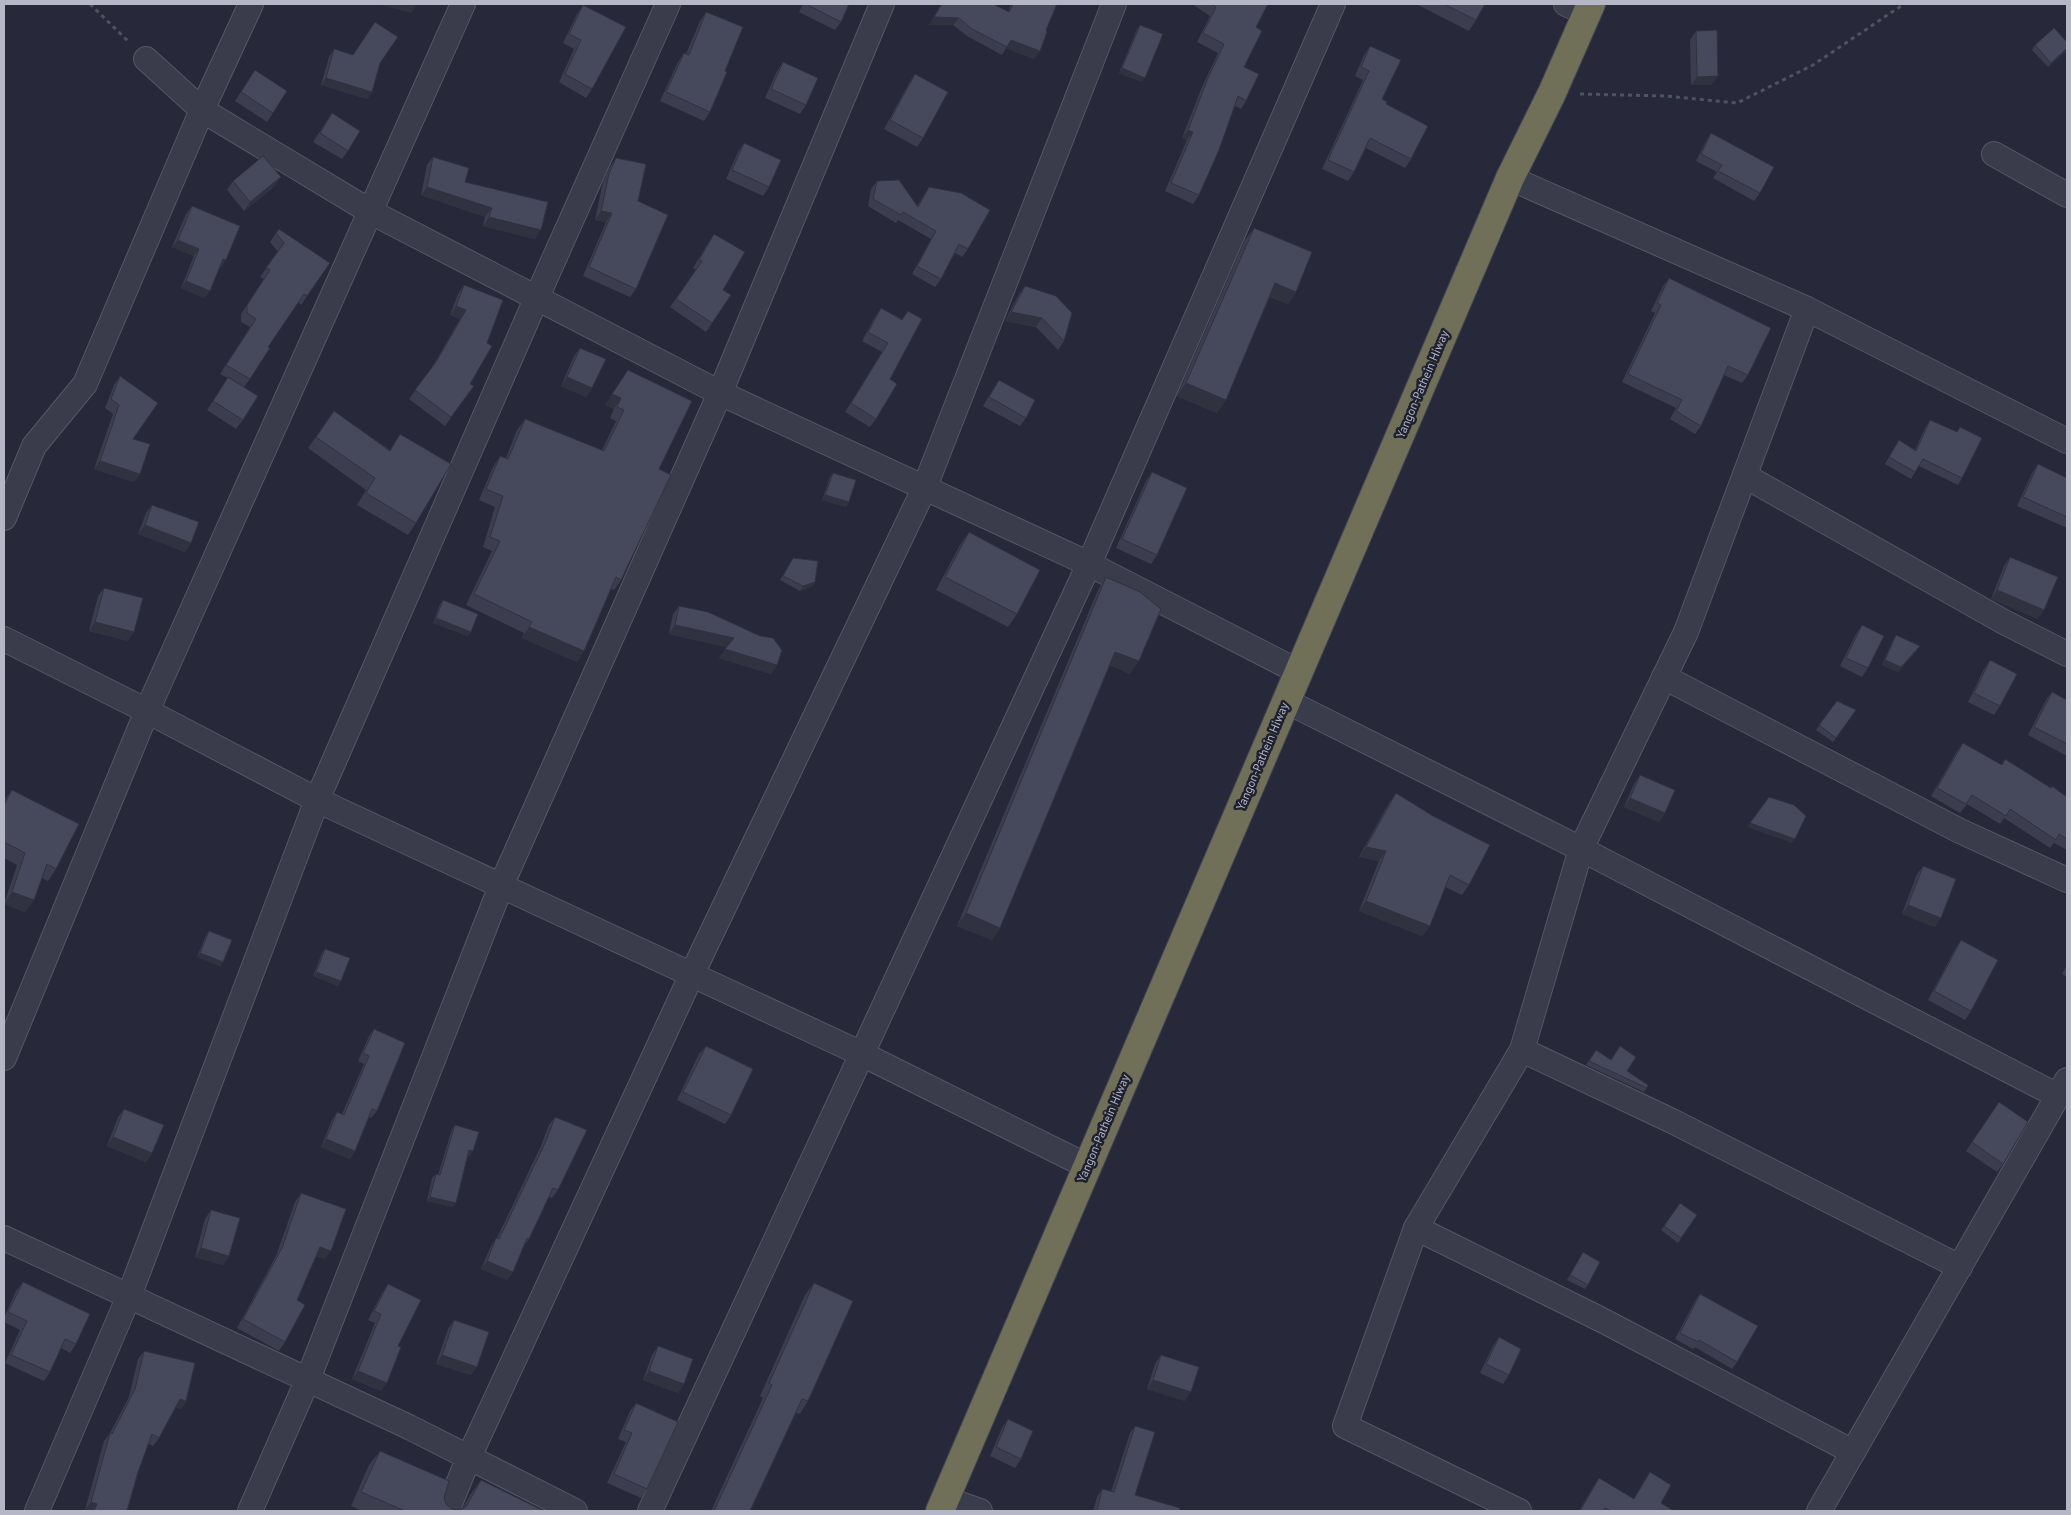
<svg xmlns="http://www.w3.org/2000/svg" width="2071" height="1515" font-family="'PT Sans',sans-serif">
<rect width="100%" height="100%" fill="#27293b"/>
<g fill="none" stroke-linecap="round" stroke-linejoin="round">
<defs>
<g id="street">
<path d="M1566 4 1586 13"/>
<path d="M146 59 202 110 371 212 720 393 1089 564 1299 672"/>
<path d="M1994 154 2067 195"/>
<path d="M1510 178 1807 309 2067 441"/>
<path d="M1745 476 2004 622 2067 654"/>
<path d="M4 518 34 446 85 384 202 110 251 4"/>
<path d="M4 639 147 711 317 800 862 1054 1087 1166"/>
<path d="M1664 677 1960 831 2067 880"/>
<path d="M1286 701 1581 849 2058 1096"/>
<path d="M1522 1050 1672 1121 1960 1267"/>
<path d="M4 1058 147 711 463 4"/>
<path d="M1416 1228 1600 1319 1853 1452"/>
<path d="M4 1238 409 1427 575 1511"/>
<path d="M946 1499 980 1511"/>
<path d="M37 1511 129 1296 317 800 537 297 668 4"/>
<path d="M250 1511 308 1379 501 886 720 393 882 4"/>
<path d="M447 1511 469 1457 692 974 924 489 1114 4"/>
<path d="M650 1511 1089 564 1333 4"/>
<path d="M1519 1511 1345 1426 1416 1228 1522 1050 1581 849 1686 632 1807 309"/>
<path d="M1819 1511 2067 1080"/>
</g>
<path id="highway" d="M940 1511 1510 178 1552 93 1591 4"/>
</defs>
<use href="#street" stroke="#555766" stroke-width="26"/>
<use href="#highway" stroke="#424453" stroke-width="30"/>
<g stroke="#4b555d" stroke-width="3" stroke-dasharray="4 4" stroke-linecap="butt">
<path d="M90 4 129 42"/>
<path d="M1580 94 1666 96 1737 103 1813 65 1904 4"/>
</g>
<use href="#street" stroke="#3a3c4b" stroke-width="24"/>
<use href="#highway" stroke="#706f58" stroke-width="28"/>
</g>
<g fill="#3c3e4f">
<path d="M803 4H849L841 22 835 30 799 12Z"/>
<path d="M941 4H993L1008 12 1011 4H1057L1046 30 1040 51 1034 59 1006 48 1002 55 967 36 953 25H929Z"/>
<path d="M1192 4H1268L1256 27 1244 67 1246 101 1241 109 1235 106 1199 195 1193 204 1165 191 1187 140 1182 138 1202 87 1218 53 1197 42 1210 16Z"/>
<path d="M1416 4H1485L1476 20 1469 31Z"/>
<path d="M583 5 592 89 586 98 559 82 574 49 563 43 577 14Z"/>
<path d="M706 12 725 71 710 112 704 121 660 101 678 62 684 53 686 54 700 21Z"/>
<path d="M1140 25 1142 82 1119 73 1137 29Z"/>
<path d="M1696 31 1711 85H1691L1690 40Z"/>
<path d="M2067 42V50L2048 67 2032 50 2035 45Z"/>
<path d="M1370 46 1382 99 1386 104 1411 159 1405 168 1366 148 1354 172 1348 181 1322 169 1363 80 1355 76 1364 55Z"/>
<path d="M334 49 380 63 372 92 367 99 321 85 329 57Z"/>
<path d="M783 62 806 105 800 114 765 98 777 71Z"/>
<path d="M255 70 273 113 267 122 235 101Z"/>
<path d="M915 74 923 138 917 147 884 129 909 83Z"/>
<path d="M332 113 348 151 342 159 313 142Z"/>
<path d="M1711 133 1760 193 1754 201 1713 178 1717 172 1696 161 1706 141Z"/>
<path d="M744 143 769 187 763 196 726 179 738 152Z"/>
<path d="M433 157 465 182 535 239 483 226 485 217 421 195 427 165Z"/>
<path d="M616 158 638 201 636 289 630 297 583 276 606 222 595 220 603 182 610 167Z"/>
<path d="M233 181 275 186 244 211 227 190Z"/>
<path d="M877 181 917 206 929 187 968 249 962 257 955 253 941 279 935 287 912 274 931 239 898 220 896 223 868 206 871 189Z"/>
<path d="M192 206 221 268 219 267 210 291 204 298 181 288 194 256 172 247 186 214Z"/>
<path d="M1254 228 1296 292 1288 304 1270 297 1217 413 1177 396 1245 240Z"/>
<path d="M276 233 330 263 301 305 298 302 268 347 250 379 244 387 243 420 236 429 207 410 228 378 220 374 250 327 241 322V314L264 279 260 277 278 252 270 242Z"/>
<path d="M714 234 723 290 731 295 706 332 670 307 696 270 693 268 708 243Z"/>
<path d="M1669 278 1748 375 1742 383 1724 375 1701 426 1695 434 1670 419 1676 408 1622 382 1655 313 1651 311 1663 286Z"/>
<path d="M464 285 470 384 474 386 445 426 409 399 431 369 460 319 450 315 458 294Z"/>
<path d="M1025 286 1064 341 1058 350 1036 327 1005 321 1019 294Z"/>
<path d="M881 308 902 319 908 311 890 379 876 419 870 427 845 412 882 352 862 341 875 317Z"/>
<path d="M580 348 592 388 586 397 561 386 574 356Z"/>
<path d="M628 370 659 469 621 580 614 590 611 589 584 651 577 662 522 638 524 633 466 605 492 551 483 547 495 507 479 500 493 467 500 456 506 458 517 430 525 419 602 450 616 421 610 418 614 409 605 405Z"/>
<path d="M120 376 133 439 134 482 94 469 113 414 105 408 114 385Z"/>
<path d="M999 380 1026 418 1020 426 983 406 993 389Z"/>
<path d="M334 411 390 450 400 434 416 523 408 535 357 505 366 490 308 448Z"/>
<path d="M1930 420 1957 432 1960 427 1962 478 1958 485 1919 466 1911 479 1885 464 1899 440 1915 450 1926 426Z"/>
<path d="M2038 464 2067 478V528L2017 506 2032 473Z"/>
<path d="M1152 472 1157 555 1151 564 1116 548 1146 481Z"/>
<path d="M833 473 849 502 846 507 822 500 830 477Z"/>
<path d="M152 505 185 552 138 534 146 513Z"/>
<path d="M969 532 1017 614 1008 627 936 590 960 545Z"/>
<path d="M2010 557 2038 619 1991 599 2004 566Z"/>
<path d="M793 558 815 582 812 586 800 591 780 580Z"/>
<path d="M1106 577 1130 674 1110 665 1000 928 992 940 957 926 1098 590Z"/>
<path d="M104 588 128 641 89 631 98 596Z"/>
<path d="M443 600 471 632 468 636 433 623 440 604Z"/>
<path d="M679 606 777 665 771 674 719 658 727 647 669 634 673 614Z"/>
<path d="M1862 625 1868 668 1862 677 1840 666 1856 634Z"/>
<path d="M1896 635 1917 650 1898 672 1882 665 1893 640Z"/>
<path d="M1990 660 2000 706 1994 715 1968 702 1984 669Z"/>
<path d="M2052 692 2067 700V756L2028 735 2046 700Z"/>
<path d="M1837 701 1856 710 1833 742 1816 730Z"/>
<path d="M1963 743 2001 765 2051 788 2067 797V850L2054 843 2050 848 2004 818 2000 824 1967 804 1960 813 1931 796 1957 751Z"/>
<path d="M1640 775 1665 813 1659 822 1624 807 1634 784Z"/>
<path d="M12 790 56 869 48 881 42 878 34 900 25 912 4 904 17 865 4 858V801Z"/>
<path d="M1396 793 1469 885 1462 895 1445 887 1430 926 1422 936 1359 911 1379 861 1359 857 1389 803Z"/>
<path d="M1923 866 1935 927 1902 914 1917 874Z"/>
<path d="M209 931 223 962 220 966 197 957 206 935Z"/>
<path d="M1961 940 1971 1011 1965 1020 1928 1000 1955 949Z"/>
<path d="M325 949 341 981 338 986 313 976 322 953Z"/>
<path d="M2067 965V977L2062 974Z"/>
<path d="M374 1029 377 1111 371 1118 369 1117 355 1151 350 1159 321 1147 332 1120 337 1112 342 1114 364 1064 358 1061 369 1036Z"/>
<path d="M706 1046 731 1115 725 1124 677 1100 699 1054Z"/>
<path d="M1596 1050 1627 1071 1647 1088 1644 1092 1586 1065Z"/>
<path d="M1999 1102 2003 1164 1997 1172 1966 1151Z"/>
<path d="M124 1109 152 1153 146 1162 107 1146 118 1117Z"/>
<path d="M555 1117 558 1190 552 1198 549 1197 529 1239 523 1247 513 1272 507 1280 481 1269 491 1246 496 1238H497L540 1148 549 1125Z"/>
<path d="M455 1125 470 1156 468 1155 453 1207 427 1201 432 1178 436 1174 438 1175 452 1129Z"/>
<path d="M301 1193 325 1259 316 1256 297 1300 285 1342 279 1351 237 1328 276 1256 295 1202Z"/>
<path d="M1680 1203 1697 1215 1678 1243 1661 1230Z"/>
<path d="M211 1210 229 1256 223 1265 195 1257 205 1219Z"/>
<path d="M1583 1252 1588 1285 1585 1289 1567 1280Z"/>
<path d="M23 1282 76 1344 70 1353 61 1348 50 1372 44 1381 5 1363 20 1330 4 1322V1318L16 1291Z"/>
<path d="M814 1283 808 1401 800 1414 796 1413 750 1511H711L763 1398 760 1396 805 1295Z"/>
<path d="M388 1284 398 1346 381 1391 352 1379 375 1323 368 1320 382 1293Z"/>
<path d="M1700 1294 1737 1362 1732 1369 1695 1347 1693 1349 1675 1339 1695 1301Z"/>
<path d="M454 1320 471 1375 436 1364 448 1329Z"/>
<path d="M1499 1337 1509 1375 1503 1384 1480 1373 1493 1346Z"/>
<path d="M658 1346 684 1384 678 1393 643 1380 652 1355Z"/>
<path d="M144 1351 186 1401 181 1409 175 1407 159 1438 153 1446 148 1443 138 1472 127 1511H88L85 1510 104 1441 110 1433 129 1397 138 1359Z"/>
<path d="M1161 1355 1185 1401 1147 1389 1155 1364Z"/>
<path d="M636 1403 647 1489 641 1498 607 1483 626 1442 618 1439 630 1411Z"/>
<path d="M1008 1419 1021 1459 1015 1468 990 1456 1002 1428Z"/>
<path d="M1135 1426V1495L1179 1511H1093L1097 1497 1102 1489 1111 1492 1130 1433Z"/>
<path d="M380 1451 444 1498 446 1504 452 1509 459 1510 463 1508 470 1495 481 1480 544 1511H362L351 1506 369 1465Z"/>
<path d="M1650 1472 1661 1503 1674 1511H1579L1593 1487 1599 1478 1634 1499 1644 1481Z"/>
</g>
<g fill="#313240">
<path d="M379 4H417L411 13Z"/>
<path d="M934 17 959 18 953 25H929Z"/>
<path d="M1011 40 1040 51 1034 59 1006 48Z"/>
<path d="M2067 48V50L2048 67 2051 63Z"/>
<path d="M1122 68 1145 78 1142 82 1119 73Z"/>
<path d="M1718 76 1711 85H1691L1697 77Z"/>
<path d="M326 78 372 92 367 99 321 85Z"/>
<path d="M1188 130 1193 132 1187 140 1182 138Z"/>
<path d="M281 177 275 186 244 211 250 202Z"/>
<path d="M427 187 492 208 485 217 421 195Z"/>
<path d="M601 211 612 213 606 222 595 220Z"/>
<path d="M489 217 541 230 535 239 483 226Z"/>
<path d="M178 240 199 249 194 256 172 247Z"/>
<path d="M223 259 226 260 221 268 218 266Z"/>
<path d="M186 281 210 291 204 298 181 288Z"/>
<path d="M1275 283 1296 292 1288 304 1267 296Z"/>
<path d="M456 306 466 310 460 319 450 315Z"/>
<path d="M1011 312 1042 318 1036 327 1005 321Z"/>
<path d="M567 377 592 388 586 397 561 386Z"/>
<path d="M1186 383 1226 400 1217 413 1177 396Z"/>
<path d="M612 394 621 398 614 409 605 405Z"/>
<path d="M100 461 140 474 134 482 94 469Z"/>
<path d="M825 495 849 502 846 507 822 500Z"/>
<path d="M145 525 191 543 185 552 138 534Z"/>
<path d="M815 582 812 586 800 591 803 586Z"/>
<path d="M1997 590 2044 610 2038 619 1991 599Z"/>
<path d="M436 618 471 632 468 636 433 623Z"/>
<path d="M95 622 134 632 128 641 89 631Z"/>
<path d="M675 625 734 638 728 647 669 634Z"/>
<path d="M529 627 584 651 577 662 522 638Z"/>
<path d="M1920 646 1898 672 1882 665 1885 660Z"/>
<path d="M725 649 777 665 771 674 719 658Z"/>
<path d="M1115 652 1139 661 1130 674 1107 664Z"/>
<path d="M1630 798 1665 813 1659 822 1624 807Z"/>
<path d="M1750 823 1795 839 1792 843 1747 827Z"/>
<path d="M1366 847 1386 851 1379 861 1359 857Z"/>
<path d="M12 892 34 900 25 912 4 904Z"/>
<path d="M1366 901 1430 926 1422 936 1359 911Z"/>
<path d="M1908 905 1941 918 1935 927 1902 914Z"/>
<path d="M966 913 1000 928 992 940 957 926Z"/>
<path d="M200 953 223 962 220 966 197 957Z"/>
<path d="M316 972 341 981 338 986 313 976Z"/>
<path d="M113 1137 152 1153 146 1162 107 1146Z"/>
<path d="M326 1139 355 1151 350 1159 321 1147Z"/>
<path d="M469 1150 473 1151 470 1156 466 1154Z"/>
<path d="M430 1197 456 1203 453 1207 427 1201Z"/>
<path d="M320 1247 331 1251 325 1259 314 1256Z"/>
<path d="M201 1248 229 1256 223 1265 195 1257Z"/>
<path d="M487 1261 513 1272 507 1280 481 1269Z"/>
<path d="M442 1355 477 1367 471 1375 436 1364Z"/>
<path d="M358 1371 387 1383 381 1391 352 1379Z"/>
<path d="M649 1371 684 1384 678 1393 643 1380Z"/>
<path d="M1153 1380 1191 1392 1185 1401 1147 1389Z"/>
<path d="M180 1399 186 1401 181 1409 174 1407Z"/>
<path d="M91 1502 97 1504 92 1511 85 1510Z"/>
</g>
<g fill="#46485c" stroke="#313240">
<path d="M806 4H849L841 22Z"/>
<path d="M942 4H993L1009 12 1013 4H1057L1046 30 1047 32 1040 51 1011 40 1007 47 972 29 959 18 934 17Z"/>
<path d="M1211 4H1268L1256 27 1262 31 1244 67 1259 74 1246 101 1238 96 1219 150 1199 195 1171 183 1193 132 1188 130 1208 78 1224 44 1203 33 1216 7Z"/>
<path d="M1444 4H1485L1476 20Z"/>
<path d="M583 5 626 27 592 89 565 74 581 40 569 34Z"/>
<path d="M706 12 743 27 725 71 727 72 710 112 666 92 684 53 689 55Z"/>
<path d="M375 22 398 37 380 63 372 92 326 78 334 49 353 55Z"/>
<path d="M1140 25 1163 34 1145 78 1122 68Z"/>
<path d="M2054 28 2067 42V48L2051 63 2035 45Z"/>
<path d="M1717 30 1718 76 1697 77 1696 31Z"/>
<path d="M1370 46 1401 60 1382 99 1387 102 1386 104 1428 126 1411 159 1370 138 1354 172 1328 160 1369 71 1361 67Z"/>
<path d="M783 62 818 78 806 105 771 89Z"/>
<path d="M255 70 287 91 273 113 241 92Z"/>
<path d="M915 74 948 92 923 138 890 120Z"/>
<path d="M332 113 360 131 348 151 320 133Z"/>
<path d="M1711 133 1774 167 1760 193 1718 171 1722 165 1701 154Z"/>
<path d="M744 143 781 160 769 187 732 170Z"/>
<path d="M263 156 281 177 250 202 233 181Z"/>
<path d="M433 157 469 168 465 182 548 202 541 230 489 217 492 208 427 187Z"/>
<path d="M616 158 646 164 638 201 668 215 636 289 589 267 612 213 601 211 609 174Z"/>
<path d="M899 180 918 207 929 187 961 193 990 210 968 249 959 244 941 279 917 266 936 231 903 212 901 215 873 199 877 181Z"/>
<path d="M192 206 240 226 226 260 223 259 210 291 186 281 199 249 178 240Z"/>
<path d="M1254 228 1312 252 1296 292 1275 283 1226 400 1186 383Z"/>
<path d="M279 229 330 263 307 296 304 294 268 347 270 348 250 379 226 365 256 319 247 313V305L270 270 266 268 284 243 276 233Z"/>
<path d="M714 234 745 252 723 290 731 295 712 323 676 299 702 261 699 260Z"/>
<path d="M1669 278 1771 328 1748 375 1728 366 1701 426 1676 411 1682 400 1628 374 1661 305 1657 303Z"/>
<path d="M464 285 503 300 487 343 492 346 470 384 474 386 451 417 415 390 436 362 466 310 456 306Z"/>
<path d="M1025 286 1056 296 1072 313 1064 341 1042 318 1011 312Z"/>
<path d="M881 308 902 320 908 311 922 319 890 379 897 384 876 419 851 403 888 343 868 332Z"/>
<path d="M580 348 606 359 592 388 567 377Z"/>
<path d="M628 370 692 401 659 469 671 475 621 580 616 577 584 651 529 627 532 622 474 594 500 541 490 537 503 496 486 489 500 456 508 459 525 419 604 451 624 410 617 407 621 398 612 394Z"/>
<path d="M120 376 158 403 133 439 150 444 140 474 100 461 119 405 111 399Z"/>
<path d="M228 377 258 396 243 420 213 401Z"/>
<path d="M999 380 1035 400 1026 418 989 397Z"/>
<path d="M334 411 390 451 400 434 451 464 416 523 366 493 375 478 316 437Z"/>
<path d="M1930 420 1957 432 1960 427 1982 438 1962 478 1923 459 1915 472 1889 457 1899 440 1916 451Z"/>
<path d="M2038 464 2067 478V517L2023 497Z"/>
<path d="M1152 472 1187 488 1157 555 1122 539Z"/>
<path d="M833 473 856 480 849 502 825 495Z"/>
<path d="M152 505 199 522 191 543 145 525Z"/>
<path d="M969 532 1040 570 1017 614 945 577Z"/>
<path d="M2010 557 2058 577 2044 610 1997 590Z"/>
<path d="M793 558 818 561 815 582 803 586 783 576Z"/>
<path d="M1106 577 1140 592 1161 609 1139 661 1115 652 1000 928 966 913Z"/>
<path d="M104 588 143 598 134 632 95 622Z"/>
<path d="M443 600 478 614 471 632 436 618Z"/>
<path d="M679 606 708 612 760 636 773 638 782 650 777 665 725 649 734 638 675 625Z"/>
<path d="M1862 625 1884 636 1868 668 1846 658Z"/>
<path d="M1896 635 1920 646 1901 667 1885 660Z"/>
<path d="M1990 660 2017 674 2000 706 1974 693Z"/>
<path d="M2052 692 2067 700V744L2034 727Z"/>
<path d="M1837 701 1856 710 1836 738 1819 725Z"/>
<path d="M1963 743 2002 765 2005 759 2051 788 2052 786 2067 797V839L2059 834 2056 840 2010 809 2006 816 1972 795 1966 804 1937 788Z"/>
<path d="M1640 775 1675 790 1665 813 1630 798Z"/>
<path d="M12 790 79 824 56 869 47 864 34 900 12 892 25 853 4 842V805Z"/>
<path d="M1396 793 1433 816 1490 845 1469 885 1450 875 1430 926 1366 901 1386 851 1366 847Z"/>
<path d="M1769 797 1794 805 1806 816 1795 839 1750 823Z"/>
<path d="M1923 866 1956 879 1941 918 1908 905Z"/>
<path d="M209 931 232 940 223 962 200 953Z"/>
<path d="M1961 940 1998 960 1971 1011 1934 991Z"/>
<path d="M325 949 350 958 341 981 316 972Z"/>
<path d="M374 1029 405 1043 377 1111 372 1109 355 1151 326 1139 337 1112 344 1115 369 1056 363 1053Z"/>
<path d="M706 1046 753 1069 731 1115 683 1092Z"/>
<path d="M1620 1046 1636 1057 1627 1071 1648 1085 1647 1088 1589 1061 1596 1050 1611 1060Z"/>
<path d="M1999 1102 2028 1122 2003 1164 1972 1142Z"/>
<path d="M124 1109 164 1125 152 1153 113 1137Z"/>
<path d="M555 1117 587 1130 558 1190 553 1188 529 1239 527 1238 513 1272 487 1261 496 1238 499 1239 546 1141Z"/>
<path d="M455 1125 479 1132 473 1151 469 1150 456 1203 430 1197 436 1174 440 1175Z"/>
<path d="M301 1193 346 1209 331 1251 320 1247 297 1300 305 1305 285 1342 243 1319 282 1248Z"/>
<path d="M1680 1203 1697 1215 1681 1238 1664 1226Z"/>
<path d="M211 1210 240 1218 229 1256 201 1248Z"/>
<path d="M1583 1252 1600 1262 1588 1285 1570 1275Z"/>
<path d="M23 1282 90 1314 76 1344 65 1339 50 1372 11 1355 27 1321 8 1312Z"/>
<path d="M814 1283 853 1301 808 1401 802 1399 750 1511H714L772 1385 769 1383Z"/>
<path d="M388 1284 421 1300 398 1346 401 1347 387 1383 358 1371 381 1314 374 1311Z"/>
<path d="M1700 1294 1758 1326 1737 1362 1699 1340 1698 1342 1680 1333Z"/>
<path d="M454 1320 489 1332 477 1367 442 1355Z"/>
<path d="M1499 1337 1521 1349 1509 1375 1486 1364Z"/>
<path d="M658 1346 693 1359 684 1384 649 1371Z"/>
<path d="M144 1351 195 1363 186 1401 180 1399 159 1438 152 1434 138 1472 127 1511H94L97 1504 91 1502 110 1433 112 1434 135 1389Z"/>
<path d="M1161 1355 1199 1367 1191 1392 1153 1380Z"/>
<path d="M636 1403 678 1422 647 1489 614 1474 632 1433 624 1430Z"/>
<path d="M1008 1419 1033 1431 1021 1459 996 1447Z"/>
<path d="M1135 1426 1155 1432 1135 1495 1180 1508 1179 1511H1097L1102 1489 1114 1492Z"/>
<path d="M380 1451 449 1481 444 1498 446 1504 452 1509 459 1510 466 1507 481 1480 544 1511H405L361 1492Z"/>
<path d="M1650 1472 1671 1485 1661 1503 1674 1511H1611L1605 1508 1603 1511H1580L1599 1478 1634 1499Z"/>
</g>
<g text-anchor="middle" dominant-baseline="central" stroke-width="5" stroke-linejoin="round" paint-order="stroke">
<g font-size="12" fill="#b6b7c6" stroke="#1f2130">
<text transform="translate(1422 384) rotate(-67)">Yangon-Pathein Hiway</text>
<text transform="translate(1262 756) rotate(-67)">Yangon-Pathein Hiway</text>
<text transform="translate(1103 1128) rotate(-67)">Yangon-Pathein Hiway</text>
</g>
</g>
<rect width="2071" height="1515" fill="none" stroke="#b6b7c6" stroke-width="10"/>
</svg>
